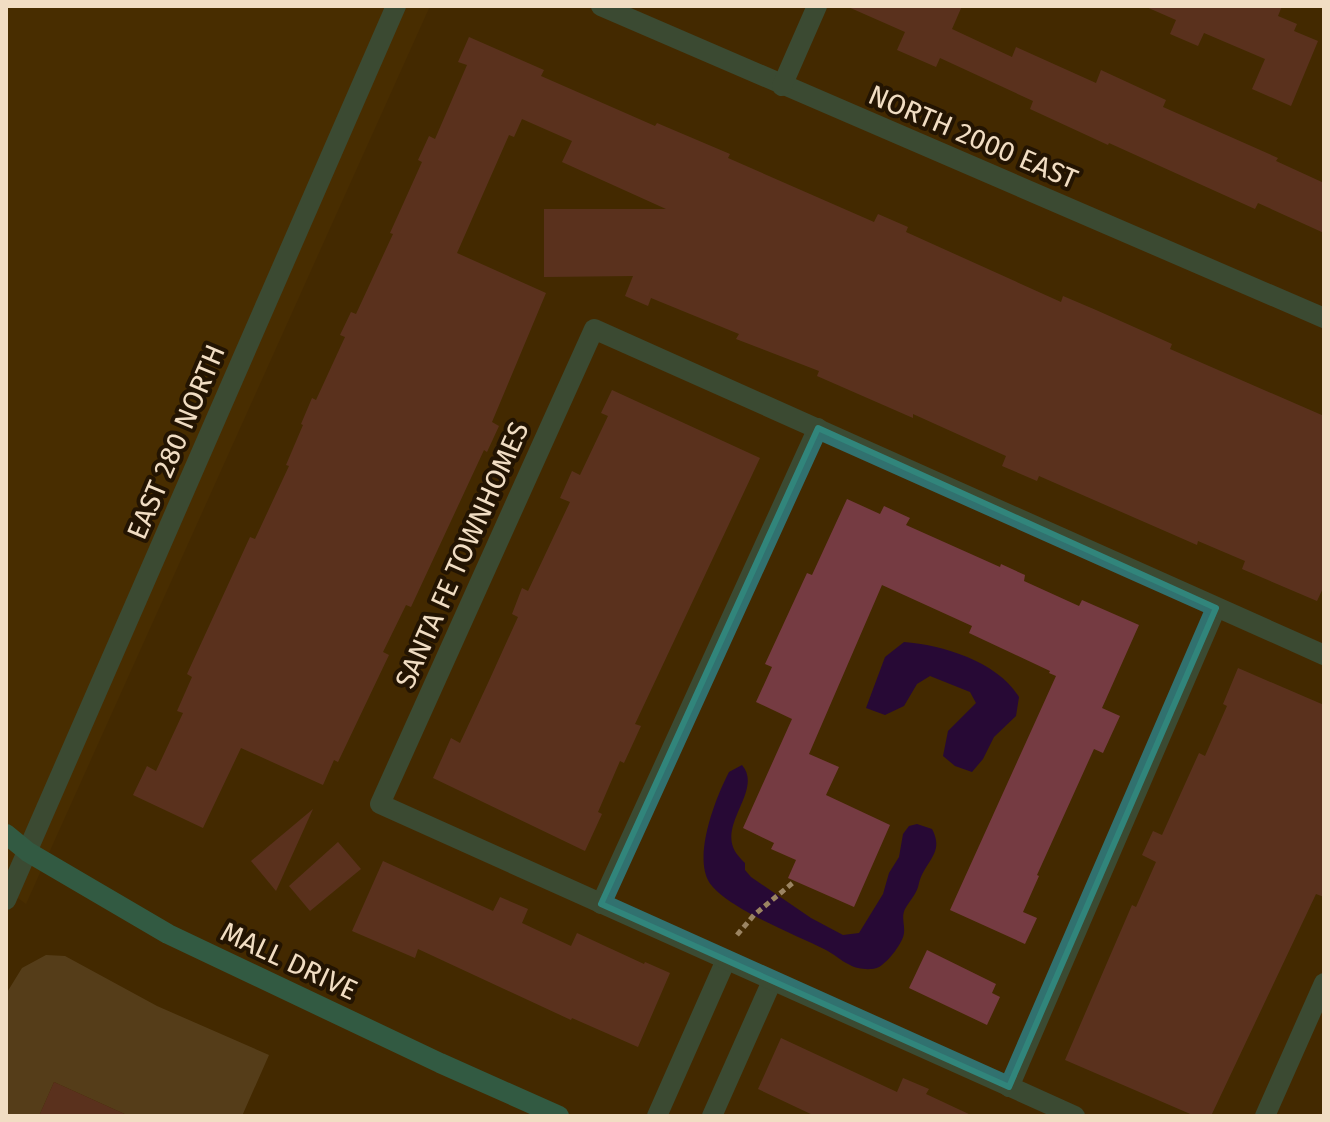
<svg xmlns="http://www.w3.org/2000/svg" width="1330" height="1122" font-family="'Fira Sans',sans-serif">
<rect width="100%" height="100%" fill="#432900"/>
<path fill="#4f3100" d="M6 6H430L26 904 6 889Z"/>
<path fill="#6b5539" d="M46 955 65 956 157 1006 269 1055 242 1116H129L54 1082 39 1116H6V994L22 968Z"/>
<g fill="#270935">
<path d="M904 642C943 645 998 662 1019 697L1016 716 994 737 983 759 972 772 955 766 943 756 948 731 976 703 970 692 930 676 917 684 904 706 885 715 866 708 885 657Z"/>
<path d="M742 765C762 788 723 820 733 847 735 853 741 859 745 863V870L751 877 811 918 843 935 859 933 883 894 889 873 899 857 903 834 909 826 917 824 932 829C945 853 925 861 919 883 917 894 910 900 905 909 901 917 905 925 904 933 903 943 888 962 879 967 871 971 857 969 850 965 841 961 833 953 824 949 796 935 726 908 709 882 693 855 716 797 729 772Z"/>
</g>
<g fill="#753b42">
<path d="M846 6H962L952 29 1012 57 1016 47 1096 83 1101 70 1166 100 1163 107 1278 158 1276 161 1324 183V233L1258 203 1255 209 1109 143 1108 145 1030 109 1033 101 940 58 936 67 897 50 905 32Z"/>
<path d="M1144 6H1282L1278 16 1297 24 1294 31 1318 41 1291 106 1252 89 1265 59 1204 33 1198 46 1170 34 1176 20Z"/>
<path d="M469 37 544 70 541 76 655 126 657 123 730 154 728 158 874 222 878 214 908 227 906 232 1061 302 1063 296 1096 310 1172 344 1170 349 1324 416V586L1317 601 1242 569 1245 561 1198 541 1197 545 1039 476 1037 481 1002 466 1006 456 913 414V418L817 376 819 371 736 339 739 334 651 298 648 306 625 296 633 276 544 277V209H666L562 162 572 141 522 119 514 137 509 135 457 253 546 293 492 422 499 426 487 452 484 450 411 607 406 605 383 652 389 655 338 762 334 760 323 785 241 748 203 828 133 795 147 766 156 771 183 713 177 711 192 677 187 674 250 537 255 539 289 466 286 465 303 425 301 424 312 398 316 400 345 337 340 335 351 312 356 314 393 234 390 233 422 162 418 160 429 136 435 139 467 65 458 62Z"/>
<path d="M612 390 760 458 635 724 641 726 624 763 620 761 598 812 602 814 585 851 433 778 451 738 460 743 488 683 518 617 512 614 522 588 528 591 570 502 560 498 572 471 580 475 608 416 601 413Z"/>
<path d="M847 499 880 514 884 506 910 518 906 525 1000 567 1001 564 1025 575 1024 581 1079 606 1082 600 1139 625 1102 708 1120 716 1103 753 1094 749 1037 875 1039 876 1023 912 1037 918 1025 944 950 910 1056 676 1049 673 1050 671 969 633 972 626 882 585 809 754 839 767 826 795 890 825 854 907 788 878 796 860 771 849 774 843 743 828 792 719 756 702 772 667 765 664 807 573 812 575Z"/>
<path d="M1238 668 1324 705V897L1316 894 1211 1116H1195L1065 1060 1132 905 1136 907 1156 862 1142 855 1153 831 1162 835 1199 753 1205 756 1227 706 1223 704Z"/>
<path d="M313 809 276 891 251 861Z"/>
<path d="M338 842 361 869 310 911 289 886Z"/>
<path d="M383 861 493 911 500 897 528 909 522 923 571 946 577 933 644 964 645 962 670 973 638 1047 572 1018 571 1020 418 949 415 958 352 931Z"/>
<path d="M927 950 996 984 992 993 1000 997 987 1025 909 988Z"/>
<path d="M781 1038 897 1092 903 1078 929 1089 926 1094 973 1116H815L758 1089Z"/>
<path d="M54 1082 129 1116H39Z"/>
</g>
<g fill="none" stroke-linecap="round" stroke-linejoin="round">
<path stroke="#9b8462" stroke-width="5" stroke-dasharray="6 4" stroke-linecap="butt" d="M737 935 754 915 795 881"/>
<g stroke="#31716f" stroke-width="20">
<path d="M601 6 1324 318"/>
<path d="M782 86 817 6"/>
<path d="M6 900 396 6"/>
<path d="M601 904 818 428"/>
<path d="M1009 1087 1216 608"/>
<path d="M657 1116 726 960"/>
<path d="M712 1116 772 981"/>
<path d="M1075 1116 380 804 594 329 1324 655"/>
<path d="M1265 1116 1324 983"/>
</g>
<path stroke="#1d9593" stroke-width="20" d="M6 834 28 852 168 934 440 1063 559 1116"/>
</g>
<path d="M0 0H1330V1122H0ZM818 428 1216 608 1009 1087 601 904Z" fill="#432900" fill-opacity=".55" fill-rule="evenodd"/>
<path fill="none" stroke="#31857b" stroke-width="6" stroke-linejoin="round" d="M818 428 1216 608 1009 1087 601 904Z"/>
<g text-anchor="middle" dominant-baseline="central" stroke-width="8" stroke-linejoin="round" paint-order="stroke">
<g font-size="28" fill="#f1ddc3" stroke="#231402">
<text transform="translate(973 137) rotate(23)">NORTH 2000 EAST</text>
<text transform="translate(176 442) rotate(-67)">EAST 280 NORTH</text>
<text transform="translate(462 555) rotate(-66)">SANTA FE TOWNHOMES</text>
<text transform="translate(289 961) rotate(25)">MALL DRIVE</text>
</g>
</g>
<rect width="1330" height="1122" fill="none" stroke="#f1ddc3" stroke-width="16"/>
</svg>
